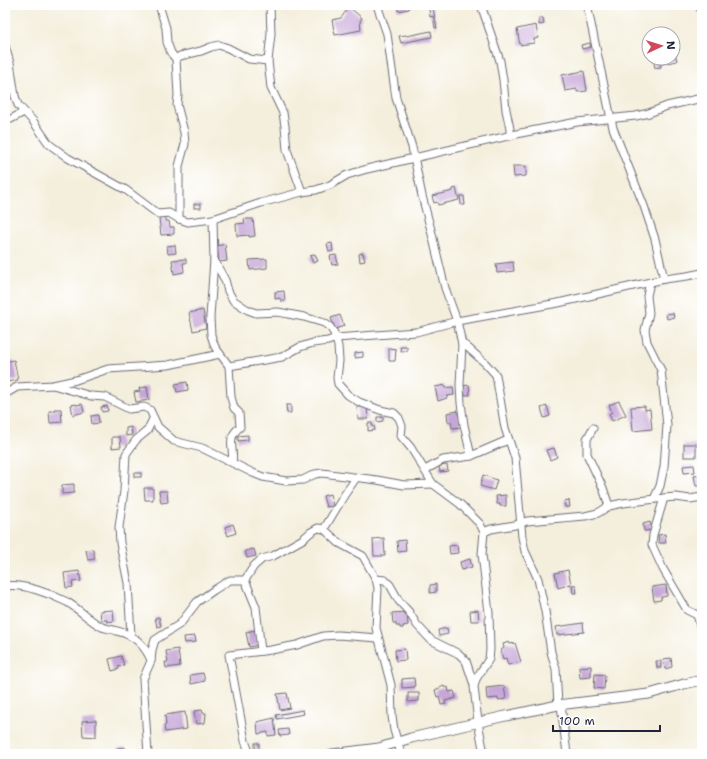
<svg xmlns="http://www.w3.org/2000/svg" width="707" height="759" font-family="'Shantell Sans',sans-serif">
<rect width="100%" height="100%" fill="#fff"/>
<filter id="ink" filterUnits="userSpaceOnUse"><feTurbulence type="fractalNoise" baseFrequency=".025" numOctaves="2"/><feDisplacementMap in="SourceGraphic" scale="8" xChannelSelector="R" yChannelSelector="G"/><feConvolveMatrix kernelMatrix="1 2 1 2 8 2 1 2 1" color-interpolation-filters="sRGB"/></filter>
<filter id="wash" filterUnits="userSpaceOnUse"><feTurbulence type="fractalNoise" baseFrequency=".012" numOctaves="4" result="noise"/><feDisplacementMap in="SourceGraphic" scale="16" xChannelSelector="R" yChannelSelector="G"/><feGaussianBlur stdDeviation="0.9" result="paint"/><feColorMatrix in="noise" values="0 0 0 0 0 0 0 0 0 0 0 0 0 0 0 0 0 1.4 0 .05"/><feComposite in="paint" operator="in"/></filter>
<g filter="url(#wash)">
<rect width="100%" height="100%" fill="#f4efdd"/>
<g id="blocks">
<g fill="#c6a6d8">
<path d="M407 5H408L409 9 398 11 397 7Z"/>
<path d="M349 7 362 18 360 21 361 30 335 35 332 20 341 18Z"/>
<path d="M433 8 437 28H435L433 16 430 17 429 9Z"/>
<path d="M539 18H543L544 24 539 25Z"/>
<path d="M536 25 538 38 534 39V43L520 45 517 29Z"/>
<path d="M431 31 432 37 401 43 399 36 406 35 407 36Z"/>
<path d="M590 43 591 47 582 49 581 45Z"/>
<path d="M673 45 677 61 661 64 660 58H673Z"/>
<path d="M653 58H659L661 67 655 68Z"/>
<path d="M584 71 587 91 577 92V89L565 91 562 75Z"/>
<path d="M513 166H526V176L514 177Z"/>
<path d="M456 188 459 200 438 205 437 202 434 203 432 196 453 191V189Z"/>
<path d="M460 196H464L465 205H461Z"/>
<rect x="194" y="204" width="7" height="4"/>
<path d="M166 217V221H169L170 227H174V234L161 235 159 218Z"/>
<path d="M244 219H253L255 236 249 237V235L237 236 236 224 245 223Z"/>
<path d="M332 243 333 251 329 252 327 244Z"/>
<path d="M225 244 227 261 219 262 217 246Z"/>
<path d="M175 245 176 253 168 254 167 246Z"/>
<path d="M363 253 365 261 360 262 359 254Z"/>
<path d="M315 254 318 261 313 263 310 256Z"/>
<path d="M336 255 338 264 332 265 330 256Z"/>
<path d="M186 259V263H183L184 272 174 274 172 260Z"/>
<path d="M267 259V268L250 270 249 260Z"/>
<path d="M513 262 514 271 497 273 496 264Z"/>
<path d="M284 291 285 301H281L280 298 275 299V292Z"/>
<path d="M203 310 206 328 193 331 189 313Z"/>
<path d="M673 313 674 317 667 319 666 314Z"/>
<path d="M340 315 344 326 335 329 331 318Z"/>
<path d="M400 347H407V351H401Z"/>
<path d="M389 348 396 349 395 361H389Z"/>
<path d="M363 352V357L355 358V353Z"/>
<path d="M14 360 18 380 7 382 5 362Z"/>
<path d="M187 382 188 390 177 392 175 384Z"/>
<path d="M445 385V388L453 387 454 395 447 396V398L438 401 435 387Z"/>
<path d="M469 385 470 395H462L461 386Z"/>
<path d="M147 387 149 400 136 402 134 392 140 391 139 388Z"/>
<path d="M619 401 626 415 612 421 609 414 612 412 609 405Z"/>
<path d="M76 404V405L82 404 84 412 73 415 71 405Z"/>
<path d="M286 405H291V413H287Z"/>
<path d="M107 406 108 411 102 412 101 407Z"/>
<path d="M367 406 368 419H358L357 407Z"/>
<path d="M547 406 550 416 544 418 541 408Z"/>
<path d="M645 406V410L650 409 652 429 633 431 631 407Z"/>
<path d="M54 409H61L62 422 50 423 49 411H54Z"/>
<path d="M458 411 461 427 452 428 451 422H448L447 413Z"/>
<path d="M98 415 99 423 92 424 91 416Z"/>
<path d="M377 417H383V421L377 422Z"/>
<path d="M368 423H372V426H374L375 430 368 431Z"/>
<path d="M131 427 132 435 126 436V428Z"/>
<path d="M248 435V440L238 441V436Z"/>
<path d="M112 437H120L121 447 112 448Z"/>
<rect x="684" y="444" width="12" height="13"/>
<path d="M554 448 557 457 550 460 546 450Z"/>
<path d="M447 465 448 471 440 472 439 466Z"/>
<path d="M694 465 695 472 684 473 683 466Z"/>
<rect x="134" y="473" width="7" height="4"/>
<path d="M483 475 497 480 494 490 480 486Z"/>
<path d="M702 475V486H696L694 476Z"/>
<path d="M74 484V493L62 494V485Z"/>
<path d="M144 488H153V500H145Z"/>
<path d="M159 491H167L168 502 161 503Z"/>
<path d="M330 494 333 506 326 507 323 496Z"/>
<path d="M506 495V506H500V504H497L496 496Z"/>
<path d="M569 500 570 507H565L564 501Z"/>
<path d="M650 522 652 530 644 531 643 524Z"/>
<path d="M233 524 236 533 228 536 225 527Z"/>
<path d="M665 534 666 543H659L658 535Z"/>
<path d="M384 538 385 556H374L373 539Z"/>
<path d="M405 540 406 551 398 552 397 541Z"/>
<path d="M457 545 458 553 450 554 449 546Z"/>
<path d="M93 549 95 559 88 560 86 550Z"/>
<path d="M254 549 256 556 247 558 245 551Z"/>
<path d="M470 559 472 567 462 570 460 562Z"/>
<path d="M568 570 571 584 558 588 555 573Z"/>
<path d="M79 571 81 581 72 582 73 587 66 588 64 573Z"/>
<path d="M436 584V592L430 593V585Z"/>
<path d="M572 585H576L577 593H573Z"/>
<path d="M666 585 667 596 661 597V600L654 601 652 587Z"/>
<path d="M113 610 114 621 107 622V620H101L100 611Z"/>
<path d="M478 610 479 621H471L470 611Z"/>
<path d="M407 612 408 625 403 626V628H400V626H396V623H393L392 613Z"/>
<path d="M159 617 161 626 157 627 155 618Z"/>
<path d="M583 623 584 632 557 635 556 627Z"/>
<path d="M447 628 448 634 439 636 438 630Z"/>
<path d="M255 630 258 645 249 647 246 632Z"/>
<path d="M195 636 196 642 185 643 184 637Z"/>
<path d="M509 642 510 644 515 643 521 662 508 665 506 658 503 659 501 650 504 648 503 644Z"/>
<path d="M178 649 180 666 166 668 165 662H168L166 651Z"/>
<path d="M405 649 406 660 396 661 395 650Z"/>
<path d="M121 656 124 665 118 667 119 669 112 671 109 659Z"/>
<path d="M671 658 672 667 665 669 663 659Z"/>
<path d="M656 661H661V668H657Z"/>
<path d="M591 666V677L580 678 579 667Z"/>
<path d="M203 673 205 681 191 684 190 675Z"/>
<path d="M595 674 605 675 604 689 594 688Z"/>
<path d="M414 678 415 687 402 688V679Z"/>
<path d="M444 686 445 688 448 687 449 692 454 691 456 698 445 701 446 704 441 705 439 696 437 697 435 690Z"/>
<path d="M504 686 506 699 498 700V698L487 699 486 688Z"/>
<path d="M287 693 290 708 280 710 277 694Z"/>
<path d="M408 693H419V701L408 702Z"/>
<path d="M202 710 203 713H206L205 723 196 724 194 711Z"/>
<path d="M303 710 304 714 277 719 276 715Z"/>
<path d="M185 712 187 729 165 732 164 725H166L165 715Z"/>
<path d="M274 718 276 735 268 736V732L258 734 257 722Z"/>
<path d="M96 720V737L83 736 82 721Z"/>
<path d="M288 729 289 735 280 736 279 730Z"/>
<rect x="255" y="743" width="4" height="6"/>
<path d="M125 747V754H118L117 748Z"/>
</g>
</g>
</g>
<g filter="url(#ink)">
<use href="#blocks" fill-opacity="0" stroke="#6c6a74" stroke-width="1"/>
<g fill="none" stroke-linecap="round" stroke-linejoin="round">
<defs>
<g id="minor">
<path d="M159 5 166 28 167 42 171 53 176 59 178 95 177 105 184 132 185 144 179 166V219"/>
<path d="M270 5 271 34 268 61 271 88 283 113 285 126 287 150 302 192"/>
<path d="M377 5 387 34 396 98 412 147 422 196 431 230 445 288 457 321 558 303 664 279 687 276 702 273"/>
<path d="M481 5 500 61 503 80 506 110 510 129V136"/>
<path d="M587 5 613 128 644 206 655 239 664 279"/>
<path d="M699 5 700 8 702 7"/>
<path d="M5 46 10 63 15 96 18 105 33 121 49 144 68 158 126 190 158 214 169 213 179 219 188 222 213 219 261 203 302 192 316 190 330 185 347 175 367 169 521 133 577 122 636 116 649 113 667 106 702 98"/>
<path d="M176 59 180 56 201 51 211 47 219 45 228 48 249 59 268 61"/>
<path d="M5 120 11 119 24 112"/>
<path d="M213 219 214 260 225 280 228 291 233 300 248 310 256 313 278 312 304 317 324 323 330 327 334 333 338 346 339 361 337 378 338 384 348 395 359 402 380 410 394 413 399 418 402 426 401 436 411 448 433 484 460 504 480 524 484 532 482 554 489 613 490 650 489 659 476 679 474 687 478 722 484 754"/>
<path d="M214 260 210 317 211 335 215 347 229 366 231 397 234 408 239 413 240 427C225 439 235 448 232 462"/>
<path d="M650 282 647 296 649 313 645 330 647 342 661 370 667 425 664 467 660 486 654 499"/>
<path d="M462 344 466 346 485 363 496 375 505 428 515 458 522 537 525 551 538 579 545 611 551 652 556 669 558 705"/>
<path d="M229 366 282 357 300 347 313 343 328 341 336 338 416 332 457 321 462 344 460 385 461 403 464 425 471 456"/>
<path d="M53 385 91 396 105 397 129 409 144 407 150 410 158 427 174 441 202 448 253 473 263 477 286 481 303 480 315 474 322 473 377 480 404 485 433 484"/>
<path d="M5 394 17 387 53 385 76 380 108 369 168 365 220 354"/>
<path d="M593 428 587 439V454L603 488 609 506"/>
<path d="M425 470 443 460 471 456 508 440"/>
<path d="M664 498 653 535 652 545 663 569 687 610 697 615 702 632"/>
<path d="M324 529 345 494 356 478"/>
<path d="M484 532 491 529 515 525 527 521 585 516 598 513 609 506 623 503 664 498 676 497 690 499 702 497"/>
<path d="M376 579 385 580 390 585 399 601 409 612 417 625 431 640 459 654 466 661 474 685"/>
<path d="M245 580 254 566 262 559 273 556 303 539 311 532 318 528 324 529 339 543 363 556 376 579 378 588 376 628 391 685 392 716 394 730 401 754"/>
<path d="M245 580 256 607 261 651"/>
<path d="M5 586C23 583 51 594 67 602 79 609 90 621 102 627 107 629 113 629 117 631 134 635 144 644 151 660"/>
<path d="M131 636 128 583 120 543 119 527 124 491 126 454 136 440 147 431 153 419"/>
<path d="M561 705 567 754"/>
<path d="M148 754 143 679 151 661 152 650 155 640 180 624 197 602 214 590 230 580H245"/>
<path d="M250 754 245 741 229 655 271 650 297 645 323 636 338 635 378 638"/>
</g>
<path id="tertiary" d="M332 754 379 748 411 738 501 717 558 705 649 694 684 684 702 680"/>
</defs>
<use href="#minor" stroke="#6c6a74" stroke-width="9"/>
<use href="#tertiary" stroke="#6c6a74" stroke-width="11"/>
<use href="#minor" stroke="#fff" stroke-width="7"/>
<use href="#tertiary" stroke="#fff" stroke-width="9"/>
</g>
</g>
<rect width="707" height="759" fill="none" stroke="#fff" stroke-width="20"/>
<g transform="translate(661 46) rotate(86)"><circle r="19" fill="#ffffff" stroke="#a7a7b1"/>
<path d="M0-3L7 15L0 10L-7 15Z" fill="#d1495b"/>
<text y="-6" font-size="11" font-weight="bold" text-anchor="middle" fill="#22223b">N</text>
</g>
<path d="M553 725v6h107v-6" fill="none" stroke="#22223b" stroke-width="2"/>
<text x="559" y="725" font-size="12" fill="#22223b" stroke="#ffffff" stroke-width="3" paint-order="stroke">100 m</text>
</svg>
